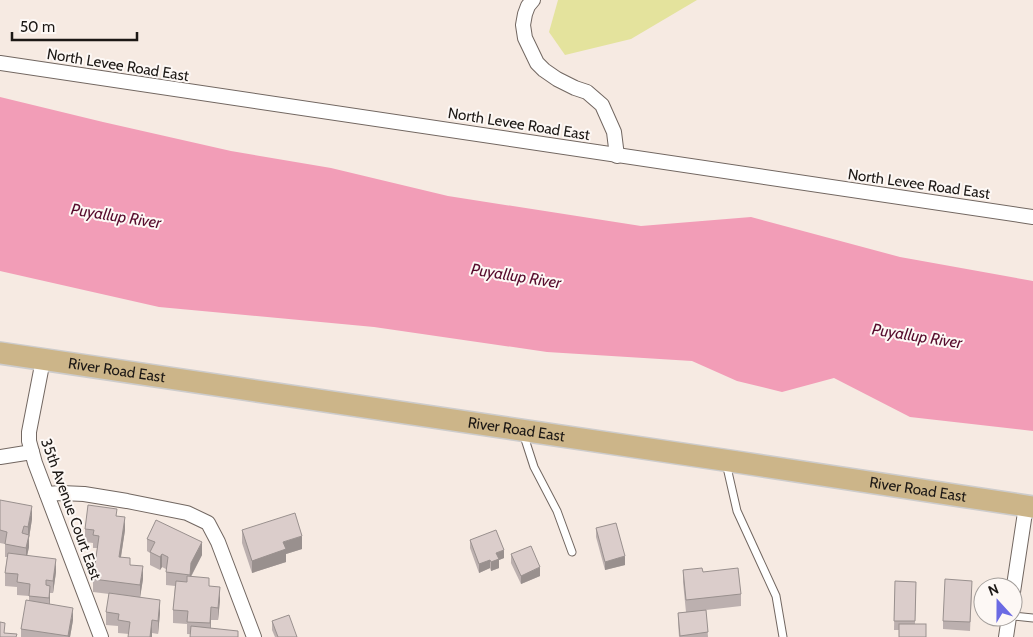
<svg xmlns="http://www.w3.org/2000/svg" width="1033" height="637" font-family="Cabin,sans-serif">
<rect width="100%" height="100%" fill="#f6eae2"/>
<path fill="#e4e39d" d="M558 0H697L631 39 565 55 549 32Z"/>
<path fill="#f29db7" d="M0 97 103 122 231 151 331 168 448 196 641 226 751 217 900 257 1033 281V431L910 417 834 378 782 392 737 381 692 361 547 352 374 327 159 307 0 271Z"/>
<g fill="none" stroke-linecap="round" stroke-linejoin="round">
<defs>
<g id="service">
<path d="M523 433 534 467 557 511 572 552"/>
<path d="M726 463 737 511 776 596 783 637"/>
<path d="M1013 616 1033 618"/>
</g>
<g id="minor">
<path d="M533 0 528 6 525 14 523 25 525 38 537 63 544 70 557 79 575 88 587 92 602 105 614 132 617 156"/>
<path d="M0 63 1033 217"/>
<path d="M43 360 29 432V441L35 463 101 637"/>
<path d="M0 457 32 452"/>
<path d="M47 494 61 493 84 494 127 501 187 513 208 523 218 542 254 637"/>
<path d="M1013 592 1026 506"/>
<path d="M1006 637 1009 617"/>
</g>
<g id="primary">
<path id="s1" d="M0 353 737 462 1033 507"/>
</g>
</defs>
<use href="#service" stroke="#726761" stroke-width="9"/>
<use href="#minor" stroke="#726761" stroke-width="16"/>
<use href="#primary" stroke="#cdcccc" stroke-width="24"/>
<use href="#service" stroke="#fff" stroke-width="7"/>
<use href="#minor" stroke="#fff" stroke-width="14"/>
<use href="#primary" stroke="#ccb589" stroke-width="21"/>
</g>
<g fill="#bcb0af">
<path d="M0 500 32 519 29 538V547L27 555 56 572 53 593H50V604L73 620 70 637H21V629L29 601V596L17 595V587L5 586V573L7 557H5V544L0 543Z"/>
<path d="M117 516 125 530 121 557 130 565 143 579 140 597 160 613 158 634 152 633 129 634 118 633V626L106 625V612L109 594 93 592V579L97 548H93V543L85 542V529Z"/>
<path d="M596 528 625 565 605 570 596 537Z"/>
<path d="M242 530 302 549 286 554V562L252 573 242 543Z"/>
<path d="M147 539 202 555 191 577 209 586 220 600 218 620H211V628L238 637 187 634V624L173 623V610L175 586 166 585V569L162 567 160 570 150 565V553L147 551Z"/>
<path d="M470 540 504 558 499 560V568L491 571 490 568 479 573 470 548Z"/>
<path d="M511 554 540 576 521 584 511 563Z"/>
<path d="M683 570 703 572 741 594V606L706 610 708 637H679L678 622V613L686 612 683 582Z"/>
<path d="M895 581 916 582 915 624 899 630H894Z"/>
<path d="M972 589 970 631 943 629V621Z"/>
<path d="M272 621 297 637H275L272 630Z"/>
</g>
<g fill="#99908e">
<path d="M32 506V519L29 538V547L26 561V548L28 536V527Z"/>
<path d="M125 517V530L119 569V557Z"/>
<path d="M302 536V549L286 554V562L252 573V561L283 542Z"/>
<path d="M202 542V555L191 576 190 588V575L191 563Z"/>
<path d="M504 550V558L499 560V568L491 571V562L496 553Z"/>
<path d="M162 554V567L160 570V557Z"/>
<path d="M625 556V565L605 570V562Z"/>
<path d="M56 559V572L53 593V581Z"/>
<path d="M490 560V568L479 573V564Z"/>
<path d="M143 566V579L140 598V585Z"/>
<path d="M540 567V576L521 584V576Z"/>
<path d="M50 586V598L49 611V598Z"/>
<path d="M220 587V600L218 620V608Z"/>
<path d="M160 600V613L158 634V621Z"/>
<path d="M211 607V620L210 636V623Z"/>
<path d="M73 608V620L70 637H68Z"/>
<path d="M152 620V637H150Z"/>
</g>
<g fill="#dbcdcb" stroke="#99908e">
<path d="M0 500 32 506 28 527 24 526 22 533 29 535 26 548 5 544 7 532 0 530Z"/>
<path d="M88 505 117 509 116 516 125 517 119 557 130 558V565L143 566 140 585 93 579 99 536 93 535 94 530 85 529Z"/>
<path d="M295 513 302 536 283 542 286 549 252 561 242 530Z"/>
<path d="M156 520 202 542 191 563 190 575 166 572 168 557 162 554 160 557 150 552 155 542 147 539Z"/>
<path d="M616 523 625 556 605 562 596 528Z"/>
<path d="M496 530 504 550 496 553 499 559 491 562 490 560 479 564 470 540Z"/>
<path d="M531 546 540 567 521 576 511 554Z"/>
<path d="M8 553 56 559 53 581 46 580V585L50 586 49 598 29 596 30 584 17 582 18 574 5 573Z"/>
<path d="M702 568 703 572 738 568 741 594 686 600 683 570Z"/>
<path d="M187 576 209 578V586L220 587 218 608 211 607 210 623 187 622 188 611 173 610 176 581 187 582Z"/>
<path d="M945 579 972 581 970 622 943 621Z"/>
<path d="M895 581 916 582 915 621H894Z"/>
<path d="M109 593 160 600 158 621 152 620 150 637H128L130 622 118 620 119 614 106 612Z"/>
<path d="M26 600 73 608 68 636 21 629Z"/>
<path d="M706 610 708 632 680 636 678 613Z"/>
<path d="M289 615 297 637H278L272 621Z"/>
<path d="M0 622 5 623 4 633 17 634 16 637H0Z"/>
<rect x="899" y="624" width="27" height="13"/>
<path d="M191 626 238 631V637H190Z"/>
</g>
<g text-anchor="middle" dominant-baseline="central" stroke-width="4" stroke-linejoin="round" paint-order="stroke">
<g font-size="15" fill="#1c1815" stroke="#fdf8f5">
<text transform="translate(118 65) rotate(9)">North Levee Road East</text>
<text transform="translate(519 124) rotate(9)">North Levee Road East</text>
<text transform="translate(919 184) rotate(8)">North Levee Road East</text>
<text stroke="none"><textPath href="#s1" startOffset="118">River Road East</textPath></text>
<text stroke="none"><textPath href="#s1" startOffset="522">River Road East</textPath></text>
<text stroke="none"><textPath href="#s1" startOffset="928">River Road East</textPath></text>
<text transform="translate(71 509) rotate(70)">35th Avenue Court East</text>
</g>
<g font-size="16" font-style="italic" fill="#570c2d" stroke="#fdf8f5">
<text transform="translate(116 216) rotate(9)">Puyallup River</text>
<text transform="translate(516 276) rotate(9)">Puyallup River</text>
<text transform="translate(917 336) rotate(9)">Puyallup River</text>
</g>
</g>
<g transform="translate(998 602) rotate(339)"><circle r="24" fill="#fdf8f5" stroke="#a39e9b"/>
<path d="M0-4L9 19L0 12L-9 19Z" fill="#6b6ae3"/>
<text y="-8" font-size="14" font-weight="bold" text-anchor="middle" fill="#1c1815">N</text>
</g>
<path d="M12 32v8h125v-8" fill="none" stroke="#1c1815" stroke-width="2.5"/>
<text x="20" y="32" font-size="15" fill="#1c1815" stroke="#fdf8f5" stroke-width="4" paint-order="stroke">50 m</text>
</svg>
